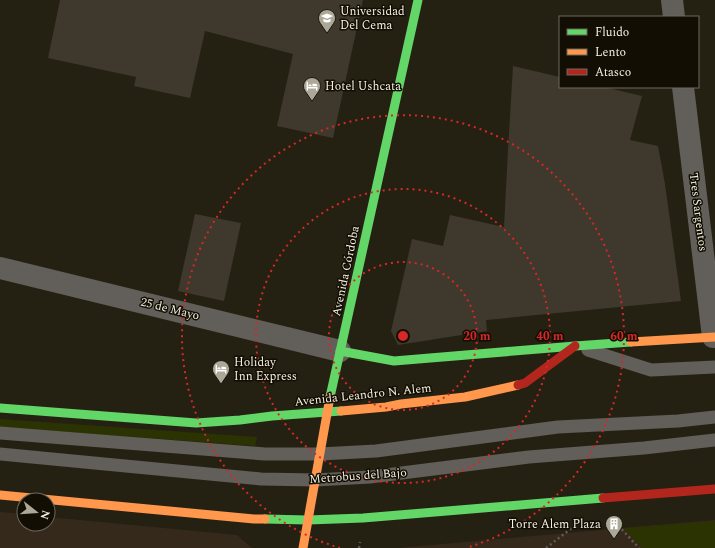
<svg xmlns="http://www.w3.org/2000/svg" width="715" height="548" font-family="Spectral,serif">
<rect width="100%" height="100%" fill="#252112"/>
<g fill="#35291c">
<path d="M0 512 24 514V524H48V517L237 535 252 548H0Z"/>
<path d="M715 520V548H398L612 529Z"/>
</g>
<g fill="#2b3302">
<path d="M0 419 257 437 255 446 0 427Z"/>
<path d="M715 521V548H642L623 528Z"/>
</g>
<g fill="#3e382d">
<path d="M60 0H363L333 138 277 126 293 54 205 31 190 98 134 86 136 77 48 58Z"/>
<path d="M513 66 560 77V87H604L642 96 630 140 658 146 665 184 681 301 486 320 487 331 398 345 391 331 412 239 443 246 450 215 504 227 508 150Z"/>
<path d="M195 214 241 223 224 301 178 291Z"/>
</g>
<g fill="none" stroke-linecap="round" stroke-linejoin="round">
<g stroke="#605c53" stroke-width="2.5" stroke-dasharray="2 3" stroke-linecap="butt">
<path d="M615 522 639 548"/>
<path d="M359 548 360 542"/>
<path d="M546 548 573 527"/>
</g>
<g stroke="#625e59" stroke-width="13">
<path d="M588 350 651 370 715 367"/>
<path d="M0 433 265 454H320L376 451 558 427 678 421 715 417"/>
<path d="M0 454 261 479 315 480 370 477 529 457 644 448 715 440"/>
</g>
<g stroke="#625e59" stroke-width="22">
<path d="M672 0 674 17"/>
<path d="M683 87 713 337"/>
<path d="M0 268 340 351"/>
</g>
<g stroke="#63d668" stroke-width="9">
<path d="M340 351 394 361 575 346 631 342"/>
<path d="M330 397 418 0"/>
<path d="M0 408 196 423 240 420 272 416 341 411"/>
<path d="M265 519 308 520 363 518 603 498"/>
</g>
<g stroke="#ff974d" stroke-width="9">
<path d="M631 342 715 337"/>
<path d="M341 411 386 407 401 404 465 397 518 385"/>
<path d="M0 495 254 519H265"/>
<path d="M303 548 330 397"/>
</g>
<g stroke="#b3261e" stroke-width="9">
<path d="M518 385 525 383 575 346"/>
<path d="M603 498 715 489"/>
</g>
</g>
<g fill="none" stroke="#d62828" stroke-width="2" stroke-dasharray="2 4">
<circle cx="403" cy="336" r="74"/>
<circle cx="403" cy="336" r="147"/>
<path d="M340 548A221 221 0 1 1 466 548"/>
</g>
<defs>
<symbol id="university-pin" viewBox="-11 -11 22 30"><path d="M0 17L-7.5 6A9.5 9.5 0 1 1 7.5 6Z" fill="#aca898" stroke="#120e04"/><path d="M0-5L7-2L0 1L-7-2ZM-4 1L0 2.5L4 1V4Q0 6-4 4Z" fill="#fff"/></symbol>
<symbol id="hotel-pin" viewBox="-11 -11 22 30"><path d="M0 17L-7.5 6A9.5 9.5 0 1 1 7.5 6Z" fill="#aca898" stroke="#120e04"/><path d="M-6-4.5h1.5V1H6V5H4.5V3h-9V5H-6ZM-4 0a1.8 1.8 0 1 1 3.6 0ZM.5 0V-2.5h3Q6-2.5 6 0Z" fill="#fff"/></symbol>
<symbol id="building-pin" viewBox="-11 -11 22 30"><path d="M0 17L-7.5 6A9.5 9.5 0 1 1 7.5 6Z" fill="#aca898" stroke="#120e04"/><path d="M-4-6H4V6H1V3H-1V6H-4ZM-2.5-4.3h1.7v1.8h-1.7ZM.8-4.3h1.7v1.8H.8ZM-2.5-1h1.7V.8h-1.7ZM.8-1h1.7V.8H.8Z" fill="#fff"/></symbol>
</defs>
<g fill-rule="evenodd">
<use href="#university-pin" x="317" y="8" width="20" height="27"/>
<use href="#hotel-pin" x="302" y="76" width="20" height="27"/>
<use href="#hotel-pin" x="211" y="359" width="20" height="27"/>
<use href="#building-pin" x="604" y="514" width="20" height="27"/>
</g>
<g text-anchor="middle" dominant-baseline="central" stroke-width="3" stroke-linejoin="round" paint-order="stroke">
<g font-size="12" fill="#f5f0e0" stroke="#120e04" text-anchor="start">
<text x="340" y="11">Universidad<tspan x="340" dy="14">Del Cema</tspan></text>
<text x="325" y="86">Hotel Ushcata</text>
<text x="234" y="362">Holiday<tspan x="234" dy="14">Inn Express</tspan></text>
<text x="601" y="524" text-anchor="end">Torre Alem Plaza</text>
</g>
<g font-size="12" fill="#f5f0e0" stroke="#120e04">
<text transform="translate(698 212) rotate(83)">Tres Sargentos</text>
<text transform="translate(346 271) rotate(-78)">Avenida Córdoba</text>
<text transform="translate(170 309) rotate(14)">25 de Mayo</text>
<text transform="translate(363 395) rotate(-6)">Avenida Leandro N. Alem</text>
<text transform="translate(358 476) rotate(-4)">Metrobus del Bajo</text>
</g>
</g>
<circle cx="403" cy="336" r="6" fill="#d62828" stroke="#120e04" stroke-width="2"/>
<g font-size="12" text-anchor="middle" font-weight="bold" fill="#d62828" stroke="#120e04" stroke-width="3" stroke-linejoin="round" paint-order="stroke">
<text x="477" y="340">20 m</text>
<text x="550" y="340">40 m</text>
<text x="624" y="340">60 m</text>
</g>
<rect x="559" y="16" width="140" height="72" fill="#120e04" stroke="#6d685c"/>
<rect x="567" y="29" width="20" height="6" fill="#63d668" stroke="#6d685c"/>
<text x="595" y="36" font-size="12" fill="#f5f0e0">Fluido</text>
<rect x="567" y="49" width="20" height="6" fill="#ff974d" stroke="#6d685c"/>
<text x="595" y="56" font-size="12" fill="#f5f0e0">Lento</text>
<rect x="567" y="69" width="20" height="6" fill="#b3261e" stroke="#6d685c"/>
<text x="595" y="76" font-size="12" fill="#f5f0e0">Atasco</text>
<g transform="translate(36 512) rotate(107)"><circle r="19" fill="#120e04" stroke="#6d685c"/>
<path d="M0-3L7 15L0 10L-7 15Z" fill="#aca898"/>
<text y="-6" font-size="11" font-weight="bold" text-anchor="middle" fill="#f5f0e0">N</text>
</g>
</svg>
